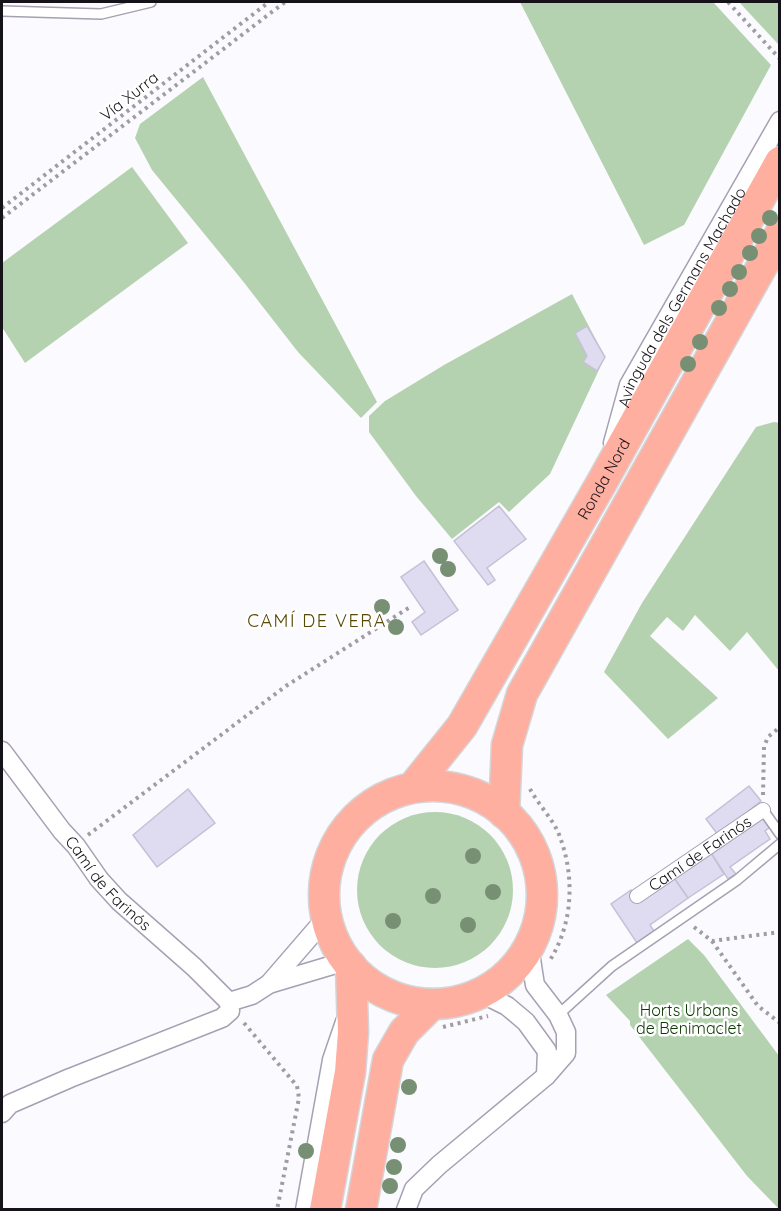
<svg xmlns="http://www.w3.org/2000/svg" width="781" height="1211" font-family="Quicksand,sans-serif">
<rect width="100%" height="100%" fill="#fbfafe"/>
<g fill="#b5d2b0">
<path d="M520 2H713L771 65 684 225 644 245Z"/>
<path d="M739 2H779V45Z"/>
<path d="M203 77 377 402 361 418 298 352 242 280 152 170 135 138 140 124Z"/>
<path d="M132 167 188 243 25 363 2 327V263Z"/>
<path d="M572 294 605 357 550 474 509 512 499 502 452 539 416 496 369 432V416L385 401 444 365Z"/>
<path d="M774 422 780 423 779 671 747 632 730 651 695 615 683 631 667 617 650 636 718 698 668 739 604 672 642 603 756 427Z"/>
<circle cx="435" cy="890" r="78"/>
<path d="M688 939 704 955 779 1056V1209L747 1176 630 1025V1021L606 995Z"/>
</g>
<g fill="#dfdcf2" stroke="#c4c1d6" stroke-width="1.5">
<path d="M587 326 605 357 597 371 583 362 587 356 575 333Z"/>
<path d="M499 506 526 539 487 568 495 580 488 585 454 541Z"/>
<path d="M424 561 458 610 421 635 412 622 425 612 401 577Z"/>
<path d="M749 786 761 801 718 835 706 819Z"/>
<path d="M188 789 215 823 157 867 133 835Z"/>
<path d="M763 817 770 827 765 831 770 839 730 867 736 874 728 879 711 853Z"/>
<path d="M711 853 724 874 688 898 674 878Z"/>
<path d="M674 878 688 898 650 925 654 931 637 943 611 904 631 890 639 902Z"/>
</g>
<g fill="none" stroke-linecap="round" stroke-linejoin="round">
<defs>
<g id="service">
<path d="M2 11 101 14 151 2"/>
<path d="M763 810 780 834"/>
<path d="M558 1015 612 966 737 880 780 844"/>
</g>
<g id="pedestrian">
<path id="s1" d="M637 896 763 810"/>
</g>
<g id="minor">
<path id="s2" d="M613 443 629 385 780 121"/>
<path id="s3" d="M2 751 62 831 76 846 99 879 119 901 194 967 229 1002 252 995 269 984 346 961"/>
<path d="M269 984 326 918"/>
<path d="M481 993 507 1006 526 1022 547 1051 546 1076"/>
<path d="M2 1113 10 1104 70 1078 222 1018 230 1011 229 1002"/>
<path d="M305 1210 332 1060 345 1022"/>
<path d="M406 1210 414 1189 439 1165 546 1076 566 1053V1032L558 1015 535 985 529 946"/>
</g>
<g id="primary">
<circle cx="433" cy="895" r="109"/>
<path id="s4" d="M413 787 462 726 602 482 780 162"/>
<path d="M504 813 507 745 522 694 780 234"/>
<path d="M325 1210 350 1072 353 1032 351 966"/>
<path d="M361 1210 388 1060 404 1032 432 1004"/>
</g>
</defs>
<use href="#service" stroke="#a79fb3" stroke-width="12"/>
<use href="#pedestrian" stroke="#a79fb3" stroke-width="16"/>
<use href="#minor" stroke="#a79fb3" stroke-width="21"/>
<use href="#primary" stroke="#d5d4d6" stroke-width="33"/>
<g stroke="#9f9da2" stroke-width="4" stroke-dasharray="3 4.5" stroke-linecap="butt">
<path d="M728 2 780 59"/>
<path d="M2 208 269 2"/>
<path d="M2 218 285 2"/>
<path d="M530 789C538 804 551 817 558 832 575 873 574 922 550 960"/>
<path d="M763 795 764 747 768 737 780 727"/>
<path d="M88 835 286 686 410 607"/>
<path d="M694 927 712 941 780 932"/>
<path d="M712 941 758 1006 780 1023"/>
<path d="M244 1023 297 1086 299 1098 277 1210"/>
<path d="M443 1027 488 1016"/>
</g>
<use href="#service" stroke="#fff" stroke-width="9"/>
<use href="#pedestrian" stroke="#fff" stroke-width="14"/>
<use href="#minor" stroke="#fff" stroke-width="18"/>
<use href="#primary" stroke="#feafa0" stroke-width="30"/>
</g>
<g fill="#779073">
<circle cx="770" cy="218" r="8"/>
<circle cx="759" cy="236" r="8"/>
<circle cx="750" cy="253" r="8"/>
<circle cx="739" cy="272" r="8"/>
<circle cx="730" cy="289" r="8"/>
<circle cx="719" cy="308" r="8"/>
<circle cx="700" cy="342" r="8"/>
<circle cx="688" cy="364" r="8"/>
<circle cx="440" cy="556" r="8"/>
<circle cx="448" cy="569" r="8"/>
<circle cx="382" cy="607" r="8"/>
<circle cx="396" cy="627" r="8"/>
<circle cx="473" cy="856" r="8"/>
<circle cx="493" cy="892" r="8"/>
<circle cx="433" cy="896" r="8"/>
<circle cx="393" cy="921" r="8"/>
<circle cx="468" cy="925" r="8"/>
<circle cx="409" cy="1087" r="8"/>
<circle cx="398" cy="1145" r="8"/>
<circle cx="306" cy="1151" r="8"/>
<circle cx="394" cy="1167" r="8"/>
<circle cx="390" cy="1186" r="8"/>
</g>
<g text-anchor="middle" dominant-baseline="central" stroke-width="5" stroke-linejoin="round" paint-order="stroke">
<g font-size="16" fill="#151219" stroke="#fff">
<text transform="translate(129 96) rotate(-38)">Vía Xurra</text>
<text stroke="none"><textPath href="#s2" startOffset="162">Avinguda dels Germans Machado</textPath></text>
<text stroke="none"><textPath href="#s4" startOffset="363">Ronda Nord</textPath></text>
<text stroke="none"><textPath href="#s1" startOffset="76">Camí de Farinós</textPath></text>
<text stroke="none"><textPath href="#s3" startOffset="170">Camí de Farinós</textPath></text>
</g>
<g font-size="16" fill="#0b3901" stroke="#fff">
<text x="689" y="1010">Horts Urbans<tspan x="689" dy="18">de Benimaclet</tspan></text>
</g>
<g font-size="18" letter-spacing="1.5" fill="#574907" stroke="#fff">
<text x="317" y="620">CAMÍ DE VERA</text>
</g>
</g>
<rect width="781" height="1211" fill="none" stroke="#151219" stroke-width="6"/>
</svg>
